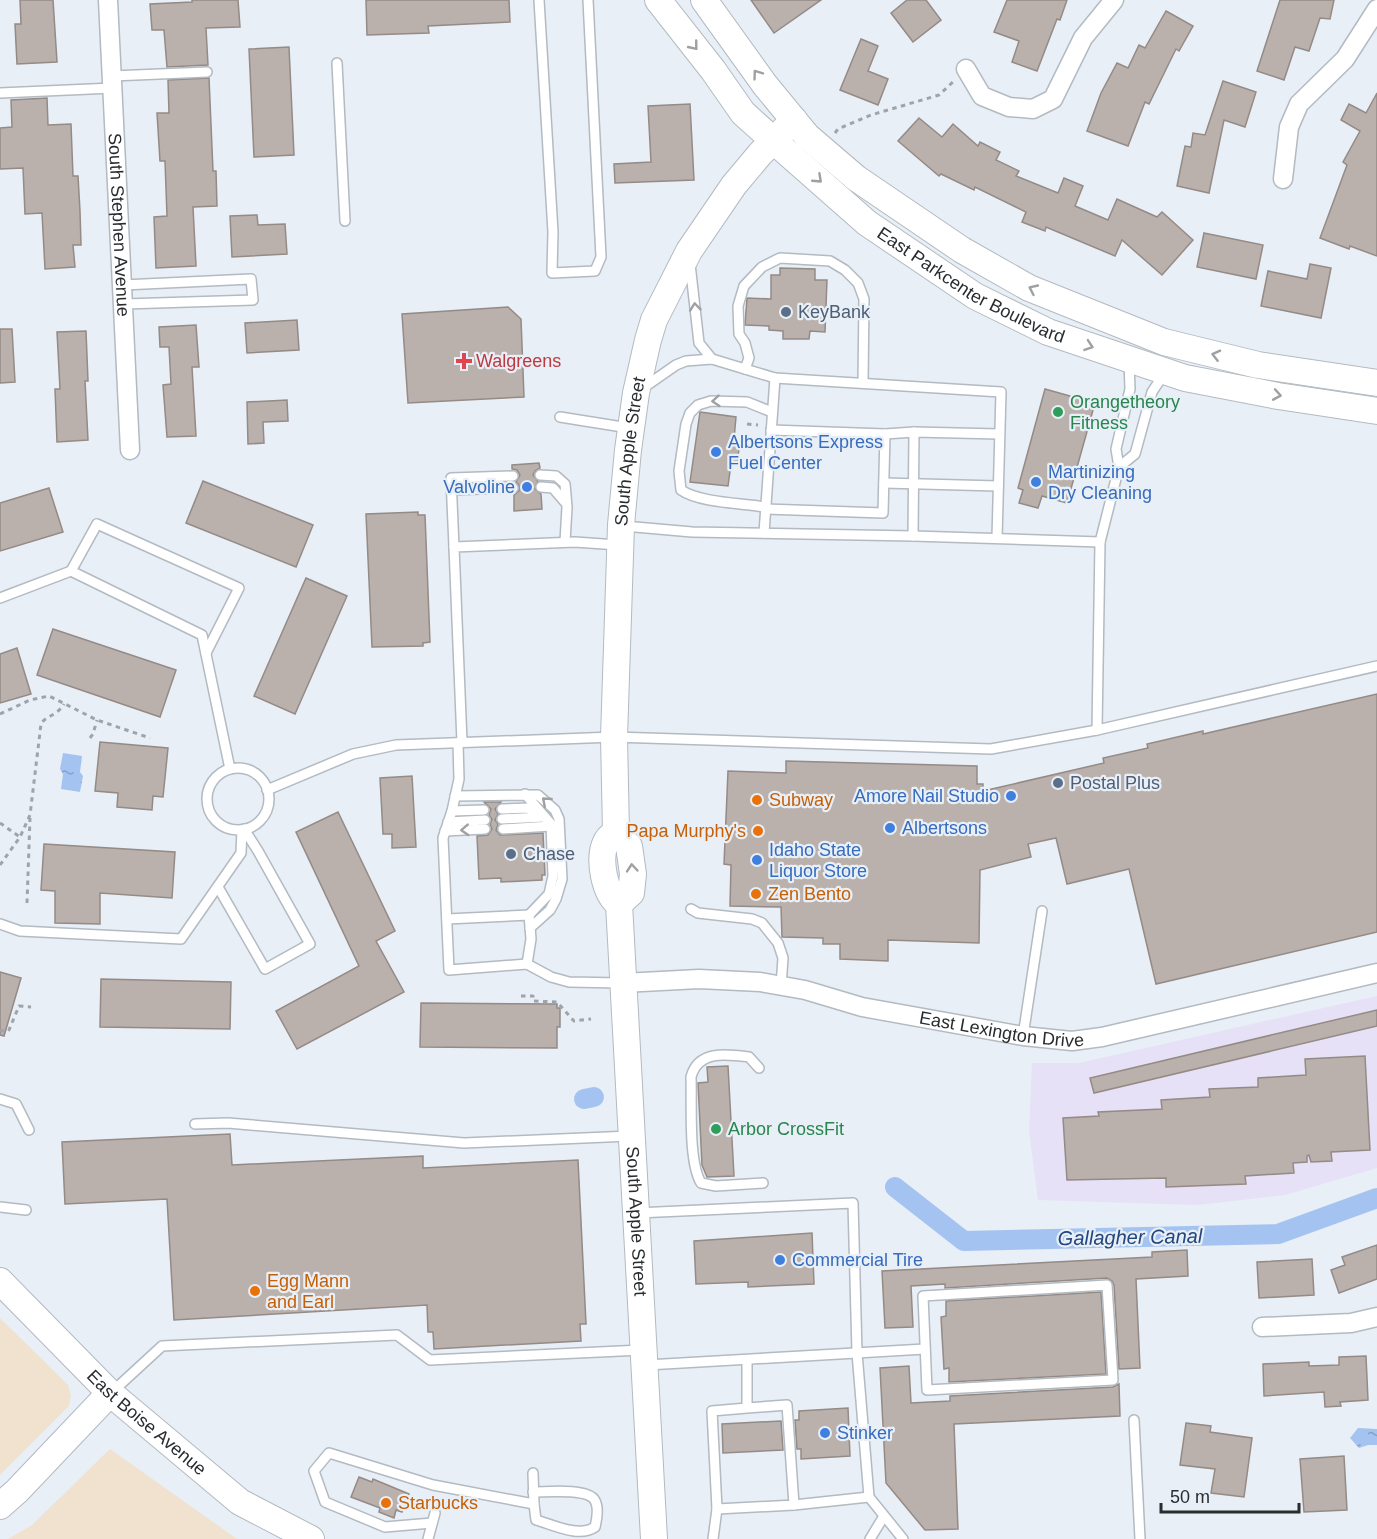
<svg xmlns="http://www.w3.org/2000/svg" width="1377" height="1539" font-family="Helvetica,sans-serif">
<defs>
<pattern id="water-ripples" width="26" height="14" patternUnits="userSpaceOnUse" patternTransform="scale(1.5)"><rect width="26" height="14" fill="#a5c3f0"/><path d="M2 4q2-2 4 0t4 0M15 11q2-2 4 0t4 0" fill="none" stroke="#869fc3"/></pattern>
</defs>
<rect width="100%" height="100%" fill="#e8eff7"/>
<path fill="#e6e1f6" d="M1377 996V1168L1285 1195 1198 1205 1038 1200 1029 1131 1032 1063H1079Z"/>
<g fill="#f0e2cf">
<path d="M0 1318 68 1385 71 1396 69 1406 0 1475Z"/>
<path d="M110 1449 237 1539H8L32 1525Z"/>
</g>
<g fill="url(#water-ripples)">
<path d="M63 753 82 756 80 772 83 776 80 792 61 789 63 774 60 769Z"/>
<path d="M1358 1428 1377 1429V1445H1368L1359 1448 1350 1438Z"/>
</g>
<g fill="none" stroke-linecap="round" stroke-linejoin="round">
<g stroke="#a5c3f0" stroke-width="20">
<path d="M584 1099 594 1097"/>
<path d="M895 1187 964 1241 1278 1234 1377 1198"/>
</g>
</g>
<g fill="#bab0ac" stroke="#948a86" stroke-width="1.5">
<path d="M20 0H53L57 62 17 64 15 24H21Z"/>
<path d="M192 0H238L240 27 206 28 208 65 167 67 164 30H152L150 4 192 2Z"/>
<path d="M366 0H509L510 22 428 26 429 33 367 35Z"/>
<path d="M751 0H821L774 33Z"/>
<path d="M907 0H926L941 20 913 42 891 13Z"/>
<path d="M1007 0H1067L1060 20 1057 19 1037 71 1012 62 1019 41 994 32Z"/>
<path d="M1280 0H1334L1330 19 1320 18 1309 51 1295 47 1284 80 1257 71Z"/>
<path d="M1166 11 1193 26 1179 51 1176 49 1149 104 1145 102 1128 146 1087 131 1101 93 1117 63 1128 68 1139 45 1145 48Z"/>
<path d="M861 39 878 46 868 71 888 79 878 105 840 90Z"/>
<path d="M289 47 294 155 254 157 249 49Z"/>
<path d="M209 78 213 171H216L217 206 193 207 196 266 156 268 154 217 167 216 165 161H160L157 113H169L168 80Z"/>
<path d="M1223 81 1256 92 1245 127 1224 120 1209 193 1177 186 1185 146 1191 147 1193 133 1205 135Z"/>
<path d="M1377 93V256L1350 246 1349 249 1320 238 1347 165 1343 162 1360 131 1341 120 1349 104 1366 113Z"/>
<path d="M47 98 48 125 71 124 73 176H78L80 211 81 245H73L75 267 45 269 42 213 25 214 23 168 0 169V128L12 127 11 100Z"/>
<path d="M690 104 694 180 615 183 614 164 651 162 648 106Z"/>
<path d="M919 118 942 137 953 124 978 146 980 142 1000 152 996 160 1019 171 1016 176 1058 193 1064 178 1083 186 1075 206 1108 220 1117 199 1157 217 1162 212 1193 240 1162 275 1122 240 1115 256 1046 227 1045 231 1022 222 1026 212 975 187 974 190 941 174 939 176 898 141Z"/>
<path d="M257 215 258 225 285 224 287 254 232 257 230 216Z"/>
<path d="M1204 233 1263 245 1256 279 1197 267Z"/>
<path d="M1310 264 1331 268 1321 318 1261 306 1268 271 1307 279Z"/>
<path d="M780 268 815 269V280H827L825 332 810 331 809 339H783V331L769 330V326L745 325 747 298 771 299V275H780Z"/>
<path d="M508 307 521 319 524 397 408 403 402 314Z"/>
<path d="M297 320 299 350 247 353 245 323Z"/>
<path d="M196 325 199 367H192L196 436 167 437 163 385 171 384 169 347H160L159 327Z"/>
<path d="M0 329H12L15 382 0 383Z"/>
<path d="M86 331 88 381H85L88 440 57 442 55 389H60L57 332Z"/>
<path d="M1045 389 1095 403 1067 503 1042 496 1038 508 1019 503 1023 490 1018 488Z"/>
<path d="M287 400 288 421 263 422 264 443 248 444 247 402Z"/>
<path d="M700 412 736 417 734 439 740 440 737 465 731 464 728 486 690 482Z"/>
<path d="M539 463 540 468 535 471 533 475 538 481 535 489 541 494 542 509 514 511V495L519 491V485L516 482 520 475 517 470 512 469V465Z"/>
<path d="M203 481 313 525 296 567 186 523Z"/>
<path d="M49 488 63 532 0 551V503Z"/>
<path d="M418 512V515H425L430 642 423 643V646L372 647 366 514Z"/>
<path d="M306 578 347 596 295 714 254 696Z"/>
<path d="M53 629 176 670 160 717 37 675Z"/>
<path d="M17 648 31 694 0 703V654Z"/>
<path d="M1377 694V932L1156 984 1129 869 1067 884 1056 838 1028 844 1031 857 980 870 979 943 888 940V961L840 959V944H823V938L782 937 781 907 730 906 731 865 724 864 728 771 786 773V761L977 766V784H983V791L1104 763 1103 758 1148 748 1147 744 1203 731V734Z"/>
<path d="M100 742 168 748 163 797 153 796 152 810 117 807 118 793 95 791Z"/>
<path d="M412 776 416 847 392 848V834H383L380 778Z"/>
<path d="M484 802H501L495 809 498 814 495 820 498 824 496 830 500 835 543 833 545 875H542V880L501 882V878L479 879 477 836 488 835 492 829 490 824 492 819 489 815 491 809Z"/>
<path d="M338 812 395 931 376 941 404 992 297 1049 276 1011 359 966 296 832Z"/>
<path d="M44 844 175 852 172 898 100 893V924L55 923V891L41 890Z"/>
<path d="M0 972 21 978 4 1036 0 1035Z"/>
<path d="M101 979 231 982 230 1029 100 1027Z"/>
<path d="M421 1003 557 1004V1008H560V1027H557V1048L420 1047Z"/>
<path d="M1377 1010V1026L1094 1093 1090 1078Z"/>
<path d="M1365 1056 1370 1150 1331 1152 1332 1161 1311 1162 1309 1155 1307 1156V1162L1293 1163 1294 1173 1245 1176 1246 1184 1166 1187V1178L1067 1180 1063 1118 1099 1116 1098 1112 1162 1109 1161 1100 1210 1097 1209 1089 1258 1087V1078L1306 1075 1305 1059Z"/>
<path d="M728 1066 734 1176 707 1177 702 1165 698 1083 708 1082 707 1067Z"/>
<path d="M230 1134 232 1165 423 1156V1168L578 1160 586 1324H580L581 1341 434 1349 433 1332H428L427 1305 174 1320 167 1199 65 1204 62 1142Z"/>
<path d="M812 1233 814 1284 748 1287V1282L696 1284 694 1241Z"/>
<path d="M1377 1245V1279L1339 1293 1331 1270 1345 1265 1342 1257Z"/>
<path d="M1187 1250 1188 1276 1136 1279 1140 1368 1119 1369 1114 1285 1112 1281 1107 1278 945 1288V1284L911 1286 913 1327 885 1328 882 1271 1152 1257V1252Z"/>
<path d="M1312 1259 1314 1295 1259 1298 1257 1262Z"/>
<path d="M1101 1292 1106 1374 949 1382V1368L944 1369 941 1317 946 1316V1301Z"/>
<path d="M1366 1356 1368 1400 1340 1402 1341 1406 1325 1407 1324 1392 1264 1396 1263 1364 1309 1362V1366L1339 1365V1357Z"/>
<path d="M909 1366 911 1403 950 1401V1396L1113 1387 1119 1384 1120 1416 954 1424 958 1529 925 1530 886 1483 880 1368Z"/>
<path d="M848 1408 850 1456 801 1459V1449H797L795 1420H799V1411Z"/>
<path d="M781 1421 783 1450 723 1453 722 1424Z"/>
<path d="M1186 1423 1211 1426 1210 1432 1252 1438 1244 1497 1211 1493 1215 1469 1180 1465Z"/>
<path d="M1344 1456 1347 1510 1304 1512 1300 1459Z"/>
<path d="M359 1477 372 1482 373 1479 409 1494 402 1512 396 1510 394 1518 379 1512 380 1508 351 1497Z"/>
</g>
<g fill="none" stroke-linecap="round" stroke-linejoin="round">
<defs>
<g id="lane">
<path d="M539 0 553 232 552 273 595 271 601 257 588 0"/>
<path d="M337 63 345 221"/>
<path d="M112 76 207 72"/>
<path d="M0 93 113 88"/>
<path d="M690 264 699 343 712 359"/>
<path d="M123 285 251 279 253 300 124 304"/>
<path d="M745 369 749 358 745 343 739 334 738 306 744 286 762 267 780 258 830 261 845 270 858 283 864 299 863 383"/>
<path d="M643 388 676 365 686 361 712 359 775 378 1001 392 997 538"/>
<path d="M560 417 629 428"/>
<path d="M885 434 914 432 999 434"/>
<path d="M1119 467 1135 454 1152 392 1164 374"/>
<path d="M540 475 556 476 565 484 567 507 565 542"/>
<path d="M884 483 998 486"/>
<path d="M541 487 553 488 565 502"/>
<path d="M452 490 513 488"/>
<path d="M765 507C742 503 700 503 681 490L679 471 686 424 690 413 698 405 711 401 747 402 772 412"/>
<path d="M765 509 883 513 885 434 771 430"/>
<path d="M624 526 692 532 913 536 1100 542"/>
<path d="M764 533 775 378"/>
<path d="M913 536 914 432"/>
<path d="M454 547 451 478 513 476"/>
<path d="M71 571 97 524 239 588 206 653"/>
<path d="M0 598 71 571 202 635 230 769"/>
<path d="M1097 730 1100 542 1119 467 1116 449 1130 389 1129 362"/>
<path d="M462 742 454 547 575 542 618 545"/>
<path d="M458 743 459 779 452 811 443 838 449 970 527 964 551 977 569 982 621 983"/>
<circle cx="238" cy="799" r="31"/>
<path d="M267 790 353 754 396 745 614 737 991 749 1097 730 1377 666"/>
<path d="M525 794 551 824 553 876 549 894 529 915"/>
<path d="M455 796 538 795 555 810 559 819 562 879 556 899 550 910 530 928"/>
<path d="M502 809 528 808 540 815"/>
<path d="M452 811 484 810"/>
<path d="M502 819 543 817"/>
<path d="M448 822 485 820"/>
<path d="M503 829 551 826"/>
<path d="M445 831 485 829"/>
<path d="M218 887 265 969 310 944 258 851 244 829"/>
<path d="M691 909 698 913 752 919 762 923 778 943 783 958 781 986"/>
<path d="M447 919 529 915 531 939 527 964"/>
<path d="M0 924 20 931 181 939 241 853 242 830"/>
<path d="M1023 1036 1042 911"/>
<path d="M759 1068 749 1057C726 1054 698 1050 691 1077 692 1104 688 1161 701 1183L716 1186 763 1183"/>
<path d="M0 1099 16 1104 29 1130"/>
<path d="M195 1124 228 1123 464 1143 630 1136"/>
<path d="M0 1207 26 1210"/>
<path d="M637 1213 853 1203 857 1353 869 1497 903 1539"/>
<path d="M1107 1285 1113 1380 927 1390 923 1296Z"/>
<path d="M747 1360V1408L787 1405 794 1505 717 1509 712 1411 747 1408"/>
<path d="M647 1365 925 1349"/>
<path d="M112 1392 162 1346 397 1335 430 1360 642 1350"/>
<path d="M1134 1420 1140 1539"/>
<path d="M533 1492C547 1492 585 1488 594 1499 599 1506 597 1519 595 1527 579 1538 554 1525 536 1520L534 1504"/>
<path d="M794 1505 869 1497"/>
<path d="M432 1523 385 1527 325 1502 314 1471 329 1453 433 1485 534 1504 533 1473"/>
<path d="M428 1539 435 1513"/>
<path d="M713 1539 717 1509"/>
<path d="M870 1539 884 1516"/>
</g>
<g id="street">
<path id="s1" d="M108 0 130 450"/>
<path d="M966 69 982 96 1009 107 1033 109 1053 99 1083 38 1114 0"/>
<path d="M1283 179 1289 127 1299 104 1345 59 1377 9"/>
<path id="s2" d="M623 983 699 979 760 982 805 990 862 1007 1023 1036 1072 1041 1102 1037 1377 973"/>
<path d="M1262 1327 1351 1323 1377 1317"/>
</g>
<g id="secondary">
<path id="s3" d="M658 0 713 70 743 113 774 141 867 223 975 296 1048 332 1185 378 1278 396 1377 411"/>
<path d="M704 0 765 85 807 136 856 178 962 250 1029 288 1164 342 1258 365 1377 383"/>
<path id="s4" d="M616 832C612 835 608 837 606 842 598 858 604 894 619 904L654 1539"/>
<path id="s5" d="M619 904 631 893 633 874 629 846 616 832 614 737 621 525 628 450 636 393 648 340 654 320 689 251 734 185 760 154 794 120"/>
<path id="s6" d="M0 1281 110 1393 240 1502 311 1539"/>
<path d="M0 1506 17 1491 110 1393"/>
</g>
</defs>
<use href="#lane" stroke="#b3bac1" stroke-width="12"/>
<use href="#street" stroke="#b3bac1" stroke-width="21"/>
<use href="#secondary" stroke="#b3bac1" stroke-width="28"/>
<g stroke="#9fa4aa" stroke-width="3" stroke-dasharray="4.5 4.5" stroke-linecap="butt">
<path d="M835 133 838 129 871 115 939 95 954 81"/>
<path d="M747 424 758 425"/>
<path d="M0 714 30 700 49 696 97 720 150 738"/>
<path d="M90 738 93 734 97 720"/>
<path d="M0 823 20 837"/>
<path d="M0 865 20 837 30 815 41 724C46 715 56 717 64 704"/>
<path d="M27 903 30 818"/>
<path d="M521 996H533V1001L557 1002 574 1021 591 1019"/>
<path d="M0 1030 7 1032 9 1030 19 1006 31 1007"/>
</g>
<use href="#lane" stroke="#fff" stroke-width="9"/>
<use href="#street" stroke="#fff" stroke-width="18"/>
<use href="#secondary" stroke="#fff" stroke-width="26"/>
</g>
<defs><path id="oneway-chevron" d="M-2-3.5L2.5 0L-2 3.5" fill="none" stroke-width="1.6" stroke-linecap="round" stroke-linejoin="round" transform="scale(1.5)"/></defs>
<g stroke="#9fa0a1">
<use href="#oneway-chevron" transform="translate(694 46) rotate(51)"/>
<use href="#oneway-chevron" transform="translate(757 74) rotate(-126)"/>
<use href="#oneway-chevron" transform="translate(818 179) rotate(43)"/>
<use href="#oneway-chevron" transform="translate(1033 289) rotate(-155)"/>
<use href="#oneway-chevron" transform="translate(695 307) rotate(-96)"/>
<use href="#oneway-chevron" transform="translate(1089 346) rotate(19)"/>
<use href="#oneway-chevron" transform="translate(1216 355) rotate(-166)"/>
<use href="#oneway-chevron" transform="translate(1277 395) rotate(10)"/>
<use href="#oneway-chevron" transform="translate(716 401) rotate(175)"/>
<use href="#oneway-chevron" transform="translate(546 801) rotate(-139)"/>
<use href="#oneway-chevron" transform="translate(465 830) rotate(177)"/>
<use href="#oneway-chevron" transform="translate(632 868) rotate(-95)"/>
</g>
<g fill="#5c6f8a" stroke="#e8eff7" stroke-width="2">
<circle cx="786" cy="312" r="6"/>
<circle cx="1058" cy="783" r="6"/>
<circle cx="511" cy="854" r="6"/>
</g>
<path fill="#e0444e" stroke="#e8eff7" stroke-width="2" d="M461 352h6v6h6v6h-6v6h-6v-6h-6v-6h6z"/>
<g fill="#2e9e5b" stroke="#e8eff7" stroke-width="2">
<circle cx="1058" cy="412" r="6"/>
<circle cx="716" cy="1129" r="6"/>
</g>
<g fill="#3f7fe0" stroke="#e8eff7" stroke-width="2">
<circle cx="716" cy="452" r="6"/>
<circle cx="1036" cy="482" r="6"/>
<circle cx="527" cy="487" r="6"/>
<circle cx="1011" cy="796" r="6"/>
<circle cx="890" cy="828" r="6"/>
<circle cx="757" cy="860" r="6"/>
<circle cx="780" cy="1260" r="6"/>
<circle cx="825" cy="1433" r="6"/>
</g>
<g fill="#e8710a" stroke="#e8eff7" stroke-width="2">
<circle cx="757" cy="800" r="6"/>
<circle cx="758" cy="831" r="6"/>
<circle cx="756" cy="894" r="6"/>
<circle cx="255" cy="1291" r="6"/>
<circle cx="386" cy="1503" r="6"/>
</g>
<g text-anchor="middle" dominant-baseline="central" stroke-width="4.5" stroke-linejoin="round" paint-order="stroke">
<g font-size="18" fill="#292c2f" stroke="#e8eff7">
<text stroke="none"><textPath href="#s1" startOffset="225">South Stephen Avenue</textPath></text>
<text stroke="none"><textPath href="#s3" startOffset="429">East Parkcenter Boulevard</textPath></text>
<text stroke="none"><textPath href="#s5" startOffset="464">South Apple Street</textPath></text>
<text stroke="none"><textPath href="#s2" startOffset="384">East Lexington Drive</textPath></text>
<text stroke="none"><textPath href="#s4" startOffset="399">South Apple Street</textPath></text>
<text stroke="none"><textPath href="#s6" startOffset="204">East Boise Avenue</textPath></text>
</g>
<g font-size="18" fill="#4e5e75" stroke="#e8eff7" text-anchor="start">
<text x="798" y="312">KeyBank</text>
<text x="1070" y="783">Postal Plus</text>
<text x="523" y="854">Chase</text>
</g>
<g font-size="18" fill="#be3a42" stroke="#e8eff7" text-anchor="start">
<text x="476" y="361">Walgreens</text>
</g>
<g font-size="18" fill="#27864d" stroke="#e8eff7" text-anchor="start">
<text x="1070" y="402">Orangetheory<tspan x="1070" dy="21">Fitness</tspan></text>
<text x="728" y="1129">Arbor CrossFit</text>
</g>
<g font-size="18" fill="#366cbe" stroke="#e8eff7" text-anchor="start">
<text x="728" y="442">Albertsons Express<tspan x="728" dy="21">Fuel Center</tspan></text>
<text x="1048" y="472">Martinizing<tspan x="1048" dy="21">Dry Cleaning</tspan></text>
<text x="515" y="487" text-anchor="end">Valvoline</text>
<text x="999" y="796" text-anchor="end">Amore Nail Studio</text>
<text x="902" y="828">Albertsons</text>
<text x="769" y="850">Idaho State<tspan x="769" dy="21">Liquor Store</tspan></text>
<text x="792" y="1260">Commercial Tire</text>
<text x="837" y="1433">Stinker</text>
</g>
<g font-size="18" fill="#c56008" stroke="#e8eff7" text-anchor="start">
<text x="769" y="800">Subway</text>
<text x="746" y="831" text-anchor="end">Papa Murphy's</text>
<text x="768" y="894">Zen Bento</text>
<text x="267" y="1281">Egg Mann<tspan x="267" dy="21">and Earl</tspan></text>
<text x="398" y="1503">Starbucks</text>
</g>
<g font-size="20" font-style="italic" fill="#22467d" stroke="#e8eff7">
<text transform="translate(1130 1237) rotate(-1)">Gallagher Canal</text>
</g>
</g>
<path d="M1161 1503v9h138v-9" fill="none" stroke="#292c2f" stroke-width="3"/>
<text x="1170" y="1503" font-size="18" fill="#292c2f" stroke="#e8eff7" stroke-width="4.5" paint-order="stroke">50 m</text>
</svg>
